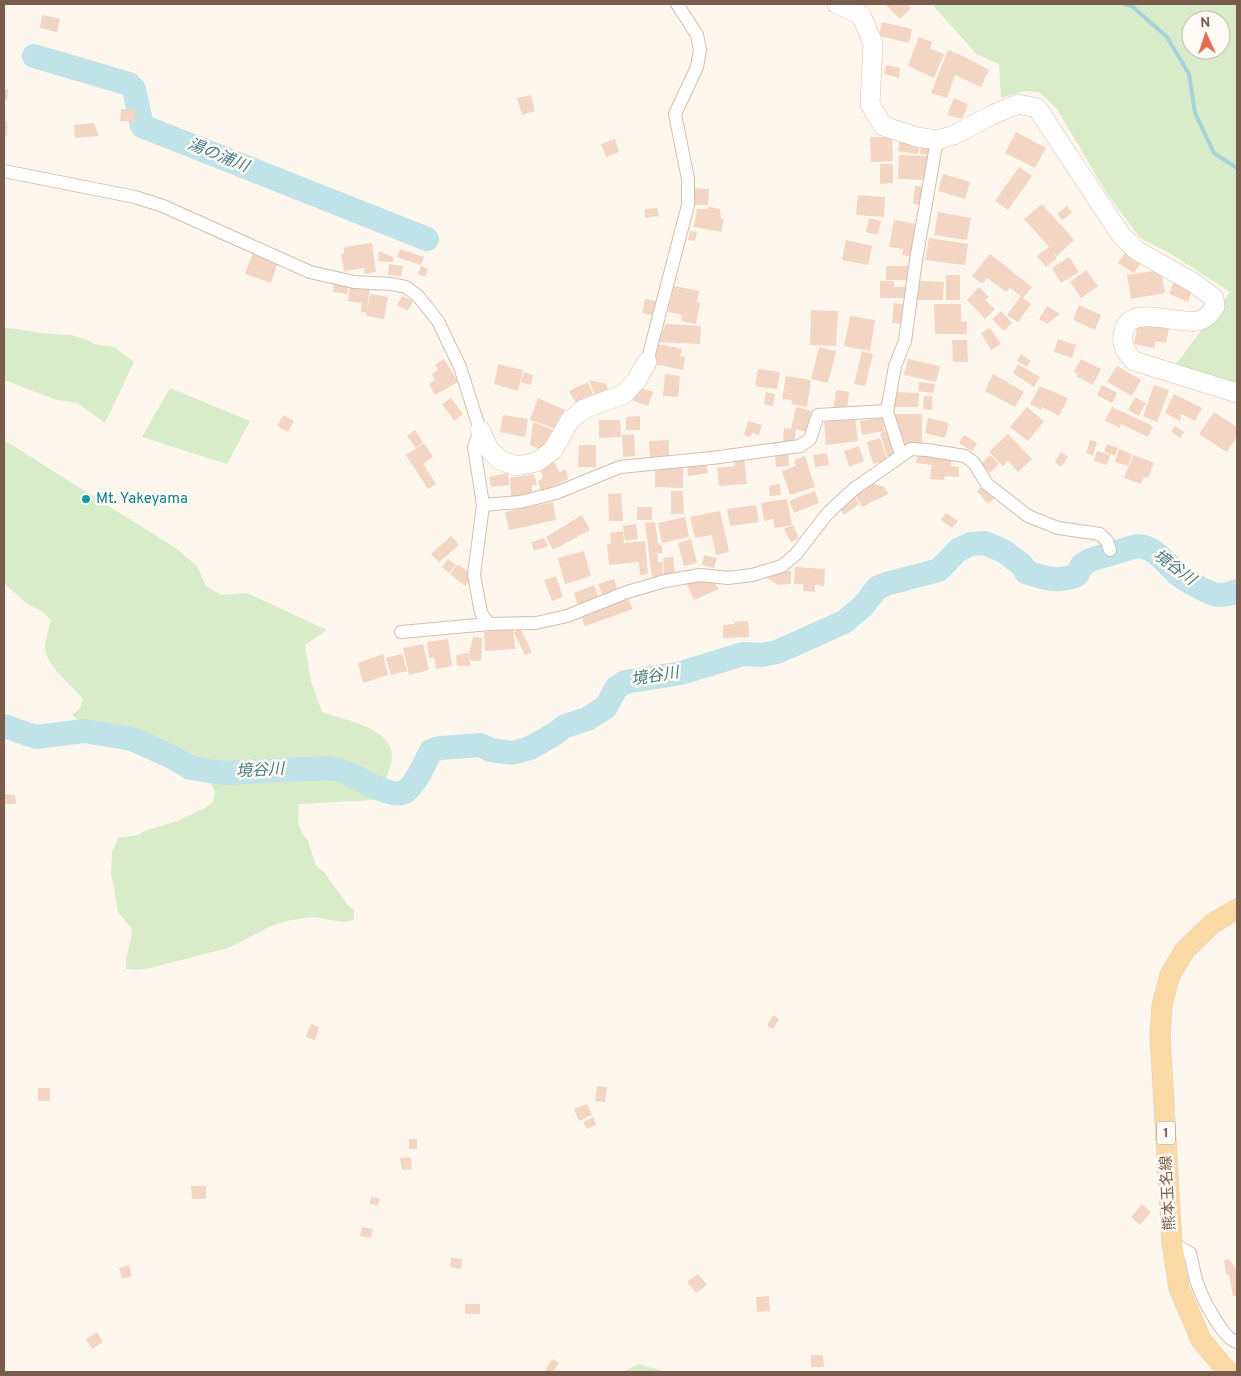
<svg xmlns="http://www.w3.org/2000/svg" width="1241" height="1376" font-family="Overpass,'Noto Sans JP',sans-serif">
<rect width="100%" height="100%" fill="#fdf6ec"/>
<g fill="#d8ecc9" fill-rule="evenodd">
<path d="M932 4H1237V385L1176 364 1230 292 1171 254 1140 238 1106 192 1057 109 1039 92 1024 91 1001 98 999 64 976 54ZM1191 20H1221V50H1191Z"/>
<path d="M4 327 40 333 71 335 90 341 94 344 114 347 134 362 105 423 77 403 57 400 4 380Z"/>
<path d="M170 388 250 421 227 464 142 437Z"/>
<path d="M4 440 177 549 197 566 206 586 221 595 247 593 327 630 305 645 311 681 322 712C343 720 393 727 392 757 391 771 382 787 376 800L299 804 298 823 302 833 308 841 316 866 324 872 347 904 354 910V920L343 922 312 917 291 920 271 926 228 948 146 969 136 970 126 969C125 955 131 943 132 929L118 912 111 873 112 852 118 838 138 835 147 830 177 821 205 808 213 802 215 792 206 774 158 739 148 738 128 731 96 729 86 726 72 715 80 708 83 699C73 686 45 665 45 648 45 639 49 628 51 620L43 612 25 602 4 583Z"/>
<path d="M638 1364 667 1372H624Z"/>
</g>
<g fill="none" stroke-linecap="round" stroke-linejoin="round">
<path stroke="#a5d3da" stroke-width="4" d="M1125 4 1133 7 1167 37 1189 74 1195 113 1214 153 1237 168"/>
<g stroke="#bfe3e8" stroke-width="24">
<path d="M34 56 129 84 134 89 142 126 427 239"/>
<path d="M4 726 36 737 84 731 132 739 172 757 191 768 222 773 326 768C331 769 337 769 342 771 356 775 393 802 406 791 418 781 424 764 431 751L440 748 480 745 491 750 512 753 530 748 553 735 565 726 587 719 606 707 616 688 625 682 681 673 743 654 762 655 777 652 844 622 863 606 877 588 886 584 939 570 958 550 971 544 985 543 1005 552 1022 565 1026 572C1044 578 1059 583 1077 575L1082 565 1090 560 1137 546C1155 546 1166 564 1179 575 1185 580 1206 592 1214 594 1221 596 1230 594 1237 591"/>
</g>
</g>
<g fill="#f3d5c3">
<path d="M885 4H906L911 8 900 19Z"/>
<path d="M42 15 60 19 57 32 40 28Z"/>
<path d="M882 22 912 29 909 43 879 36Z"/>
<path d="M919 37 932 42 930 49 944 54 934 78 908 66Z"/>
<path d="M948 50 965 57 989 70 981 87 955 75 947 98 931 93Z"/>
<path d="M886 65 900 68 899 78 884 74Z"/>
<path d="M4 89H8L7 100H4Z"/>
<path d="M531 95 535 111 522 115 517 98Z"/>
<path d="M954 98 968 104 962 119 947 115Z"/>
<path d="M121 109 136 110 135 122 120 121Z"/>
<rect x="4" y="121" width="3" height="15"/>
<path d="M94 123 99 136 75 138 74 125Z"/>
<path d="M1016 132 1046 148 1035 168 1005 153Z"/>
<path d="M870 137H892L893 161 871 162Z"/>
<path d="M900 138 920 141 918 154 898 151Z"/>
<path d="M615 139 619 152 606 157 601 144Z"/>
<path d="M922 141 931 142 929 155 920 154Z"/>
<path d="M899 155 928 156 927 180 898 179Z"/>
<path d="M880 164H893V183L880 184Z"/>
<path d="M1019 167 1032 176 1008 210 995 201Z"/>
<path d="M943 174 970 182 965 199 938 191Z"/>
<path d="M915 186 926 187 924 205 913 204Z"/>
<path d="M694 188 709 189 708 205H693Z"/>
<path d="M858 195 885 197 884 217 856 215Z"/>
<path d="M1042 204 1074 240 1057 256 1053 252 1057 258 1046 267 1037 256 1049 247 1024 219Z"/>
<path d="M1067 206 1072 213 1062 220 1057 214Z"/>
<path d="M709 207 720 209 721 219 724 218 721 232 694 227 697 209H707Z"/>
<path d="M657 208 659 216 645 218V209Z"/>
<path d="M938 212 971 218 967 240 934 235Z"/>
<path d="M869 218 881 221 878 235 866 232Z"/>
<path d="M894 220 917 224 912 257 902 255 903 249 889 247Z"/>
<path d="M690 231 697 232 695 241 688 240Z"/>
<path d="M929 238 968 244 965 265 925 260Z"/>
<path d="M846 240 872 246 868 265 842 260Z"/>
<path d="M372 243 376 272 365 274 364 268 344 271 341 254 344 253V247Z"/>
<path d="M400 249 424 257 421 265 397 257Z"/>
<path d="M379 251 393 257V262L378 261Z"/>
<path d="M1126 251 1142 261 1134 273 1118 263Z"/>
<path d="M253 253 278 262 271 283 245 274Z"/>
<path d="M990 254 1032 287 1023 298 1031 304 1018 322 1007 315 1021 296 1010 288 1006 292 987 278 982 284 972 276Z"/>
<path d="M1069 257 1079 272 1061 283 1052 268Z"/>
<path d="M389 264 403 266 401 276 388 275Z"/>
<path d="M421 266 428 269 425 277 418 274Z"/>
<rect x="886" y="266" width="24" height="14"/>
<path d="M1086 270 1098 286 1081 298 1070 282Z"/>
<path d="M1161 270 1165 293 1131 299 1127 275Z"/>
<rect x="946" y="275" width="14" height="25"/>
<path d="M334 281 349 283 347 294 333 292Z"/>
<path d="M880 281H894V287H905V298H880Z"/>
<path d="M919 281 944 282 943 300H918Z"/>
<path d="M1174 281 1193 288 1188 302 1169 294Z"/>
<path d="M350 285 370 288 367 311 370 294 388 297 384 319 366 316 367 313 361 312 362 303 348 301Z"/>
<path d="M674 286 699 291 697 302 700 303 696 324 681 321 682 315 668 312Z"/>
<path d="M979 287 989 297 985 300 995 309 985 319 967 300Z"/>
<path d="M402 296 413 301 408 311 397 305Z"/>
<path d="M645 299 659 302 656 316 642 313Z"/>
<path d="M894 303 907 305 905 324 892 323Z"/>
<path d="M934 304H961V321L967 322V334H935Z"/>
<path d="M1079 305 1101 315 1095 330 1073 320Z"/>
<path d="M1047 306 1060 314 1047 324 1039 319Z"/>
<path d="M811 310 838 311 836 346 810 345Z"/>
<path d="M1001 311 1012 323 1004 331 992 319Z"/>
<path d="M850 316 875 320 870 351 844 346Z"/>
<path d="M1138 322 1169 329 1166 343 1156 341 1154 348 1134 344Z"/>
<path d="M666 324 701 326 700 344 658 342Z"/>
<path d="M990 328 1001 344 991 350 981 333Z"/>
<path d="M1058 339 1076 345 1072 358 1054 352Z"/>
<path d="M952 340H967L968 362H953Z"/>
<path d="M658 344 682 349 680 356 685 357 683 370 654 364Z"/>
<path d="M819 347 836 351 828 383 811 379Z"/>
<path d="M862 351 873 354 865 386 854 384Z"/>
<path d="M1021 354 1031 361 1027 367 1017 361Z"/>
<path d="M444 359 458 382 435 395 429 384 435 380 432 374 438 370 435 365Z"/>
<path d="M908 359 940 366 936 382 904 375Z"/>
<path d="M1081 359 1101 369 1093 385 1076 376 1078 374 1074 372Z"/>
<path d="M498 364 523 370 518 391 494 384Z"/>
<path d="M1018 364 1040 377 1034 387 1013 373Z"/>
<path d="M1117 366 1141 380 1132 396 1107 382Z"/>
<path d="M758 369 780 372 777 389 755 386Z"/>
<path d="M524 372 533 375 531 385 521 382Z"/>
<path d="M665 374 680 376 678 397 663 396Z"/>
<path d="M993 374 1024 392 1015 407 985 391Z"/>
<path d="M786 376 811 380 807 407 791 404 792 400 782 399Z"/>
<path d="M589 380 606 384 608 392 595 396Z"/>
<path d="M588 382 594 397 577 405 569 391Z"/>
<path d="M919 382 935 384 933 393 918 391Z"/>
<path d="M1102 385 1117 393 1112 403 1097 395Z"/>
<path d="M1154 385 1169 390 1157 422 1143 416Z"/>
<path d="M1040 386 1068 398 1059 416 1042 407 1041 410 1030 404Z"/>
<path d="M638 387 653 392 648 406 633 401Z"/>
<path d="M836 390 849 392 847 409 834 407Z"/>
<path d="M766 392 775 394 773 406 764 404Z"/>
<path d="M895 392 919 393 918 407H895Z"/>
<path d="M1174 394 1202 408 1195 421 1181 414 1180 421 1165 413Z"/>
<path d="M924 396H932V410L923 409Z"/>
<path d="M1135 397 1146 403 1139 416 1128 410Z"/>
<path d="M451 398 463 414 454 421 442 404Z"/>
<path d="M538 398 565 410 556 429 530 420Z"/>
<path d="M796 407 811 411 807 432 796 429 794 443 783 442 784 428 791 429Z"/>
<path d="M1027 407 1044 421 1028 441 1010 427Z"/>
<path d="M1112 407 1153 426 1148 437 1121 424 1120 428 1105 421Z"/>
<path d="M1214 412 1237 427V436L1227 452 1199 434Z"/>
<path d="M895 414H922V444H903L895 426Z"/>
<path d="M283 415 294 421 288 432 277 426Z"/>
<path d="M503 415 528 419 525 437 500 432Z"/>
<path d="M640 416V430H626V417Z"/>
<path d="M855 418 858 441 826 445 824 422Z"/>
<path d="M882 418 885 431 862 435 860 421Z"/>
<path d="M928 418 949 423 945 438 925 433Z"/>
<path d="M599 420H620L621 437 599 438Z"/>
<path d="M748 421 762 425 759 435 752 433 751 437 744 435Z"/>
<path d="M533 422 553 430 541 450 530 445Z"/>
<path d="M1175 426 1184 432 1180 438 1171 431Z"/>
<path d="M415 430 423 442 416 448 407 436Z"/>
<path d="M889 430 896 454 887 457 880 433Z"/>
<path d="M634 434 635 456 623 457 622 435Z"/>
<path d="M1008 434 1032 459 1018 472 1008 461 1003 466 989 452Z"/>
<path d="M964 435 977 443 972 451 959 443Z"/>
<path d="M880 438 887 460 873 464 867 442Z"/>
<path d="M669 440V456L650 457 649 441Z"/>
<path d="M1090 440 1097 442 1093 456 1086 453Z"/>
<path d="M424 443 433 457 423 464 436 484 428 489 406 455Z"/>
<path d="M1107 444 1118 448 1115 456 1104 452Z"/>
<path d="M579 445H596V467H578Z"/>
<path d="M859 446 864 461 849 467 844 451Z"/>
<path d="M1119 449 1132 454 1128 466 1115 462Z"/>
<path d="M918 451 952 457 951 466 959 467V477L945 476 944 480 930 479 932 459 931 465 916 463Z"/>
<path d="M1097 451 1110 455 1107 465 1094 461Z"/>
<path d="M1061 452 1068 457 1061 467 1055 462Z"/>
<path d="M788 453 789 466 776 467 775 454Z"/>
<path d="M827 453 829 465 815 467 813 455Z"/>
<path d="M990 455 999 464 990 473 981 464Z"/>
<path d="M1133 455 1154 463 1148 478 1144 476 1141 484 1124 478Z"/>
<path d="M805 456 815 487 790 495 782 471 796 466 794 460Z"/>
<path d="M744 458 747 484 719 486 717 468 735 466V459Z"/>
<path d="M555 462 559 472 566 469 568 479 541 492 538 481 543 478 540 467Z"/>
<path d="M706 462 708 473 688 476 687 465Z"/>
<path d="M671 465H683V488L655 487V468L672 469Z"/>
<path d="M508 473 509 485 491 487 489 477Z"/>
<path d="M534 474 537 485H532V494L511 497 510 478Z"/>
<path d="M872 483 884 487 888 494 862 507 854 492Z"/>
<path d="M780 484 781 495 770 496 769 486Z"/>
<path d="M985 484 996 497 988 504 977 491Z"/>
<path d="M671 491H683L684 514H671Z"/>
<path d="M815 491 819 503 794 513 789 501Z"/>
<path d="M621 493 623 521H609L608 494Z"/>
<path d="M854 495 859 504 844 515 838 506Z"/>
<path d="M787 499 792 525 775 528 773 519 764 521 761 503Z"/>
<path d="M553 502 556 520 509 530 505 512Z"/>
<path d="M756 505 759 522 730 526 727 509Z"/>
<rect x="637" y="507" width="15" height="13"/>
<path d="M720 511 729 552 716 555 712 535 695 538 690 517Z"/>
<path d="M946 513 958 521 952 528 941 520Z"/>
<path d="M582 515 590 530 553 550 546 537Z"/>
<path d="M685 517 689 537 662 543 658 523Z"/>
<path d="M655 522 658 543 662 546V553L651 554H658V562H662L663 576 652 577 645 523Z"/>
<path d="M636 524 638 539 625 541 623 526Z"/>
<path d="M793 525 799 538 791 542 784 529Z"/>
<path d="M623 531 624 543 645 541 648 574 640 575 639 562 609 565 607 544 611 543 610 533Z"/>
<path d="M451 536 459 545 439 562 431 554Z"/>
<path d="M544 538 548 546 534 551 531 542Z"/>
<path d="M691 539 697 563 684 566 678 543Z"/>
<path d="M584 551 591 576 565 584 558 558Z"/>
<path d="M704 555 717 558 714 568 702 565Z"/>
<path d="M673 557 675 574 664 575 663 558Z"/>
<path d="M448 559 456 565 449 573 442 567Z"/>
<path d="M458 564 473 576 465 586 450 574Z"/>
<path d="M795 567 825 569 824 586 815 585V592L803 591V584H794Z"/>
<path d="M791 571V584L778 585 767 578V572Z"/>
<path d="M556 576 563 597 552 601 544 580Z"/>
<path d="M702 578 711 579 719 589 694 600 687 585Z"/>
<path d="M614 579 618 592 603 596 598 584Z"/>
<path d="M594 585 599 598 578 606 574 593Z"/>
<path d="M626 595 633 609 585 626 580 614Z"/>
<path d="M748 621 749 637 723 638V625L735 624 734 622Z"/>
<path d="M520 628 532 652 525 655 514 633Z"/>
<path d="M513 629 515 649 485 651 484 632Z"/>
<path d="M473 637 482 638 481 661H471L469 655Z"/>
<path d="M448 639 452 666 436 669 434 657 429 658 427 642Z"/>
<path d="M423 644 429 670 409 675 403 648Z"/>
<path d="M468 653 471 666H457L456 655Z"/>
<path d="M383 654 388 675 363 683 358 663Z"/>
<path d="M402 654 407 671 391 675 386 658Z"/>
<path d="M4 794 15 795 16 804H4Z"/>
<path d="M773 1015 779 1019 773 1029 767 1026Z"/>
<path d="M311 1024 319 1027 315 1040 306 1037Z"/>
<path d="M597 1086 607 1087 605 1102 595 1101Z"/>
<rect x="38" y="1088" width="12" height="13"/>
<path d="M587 1104 592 1115 579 1121 574 1109Z"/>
<path d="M593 1117 596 1125 587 1129 583 1122Z"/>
<rect x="409" y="1139" width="8" height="10"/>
<path d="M411 1157 412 1169 402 1170 400 1158Z"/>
<path d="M191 1186H206V1199H192Z"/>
<path d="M372 1196 380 1199 377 1206 369 1203Z"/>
<path d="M1142 1204 1151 1212 1140 1225 1131 1217Z"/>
<path d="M362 1227 373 1229 371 1238 360 1236Z"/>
<path d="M451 1258 462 1259 461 1269 450 1267Z"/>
<path d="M1229 1259 1237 1271V1296H1233L1229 1275H1226L1224 1260Z"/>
<path d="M129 1265 132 1276 122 1279 119 1268Z"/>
<path d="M698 1274 707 1285 696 1293 687 1282Z"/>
<path d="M769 1296 770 1311 757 1312 756 1297Z"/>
<rect x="465" y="1304" width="15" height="10"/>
<path d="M97 1332 103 1342 92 1349 86 1339Z"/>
<path d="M811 1355H823L824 1367H811Z"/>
<path d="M552 1359 559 1363 553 1372H548L545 1370Z"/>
</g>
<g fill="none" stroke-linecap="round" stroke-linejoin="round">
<defs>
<g id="street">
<path d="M4 171 135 197 163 206 310 272 354 282 392 284 406 287 418 296 438 321 460 367 480 430 474 447 483 505 474 575 481 613 489 624"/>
<path d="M647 362 688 205V179L675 114 697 67 700 50 697 35 677 4"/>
<path d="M901 455 887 411 895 366 905 341 916 260 937 140"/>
<path d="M483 505 520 502 556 493 620 467 712 458 800 446 810 439 818 415 887 411"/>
<path d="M401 632 489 624 536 623 567 616 627 592 665 581 700 575 728 578 752 575 782 566 796 554 828 513 854 489 911 449 927 450 965 456 974 463 987 484 1028 516 1058 528 1100 534 1107 541 1110 550"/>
<path d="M1172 1243 1190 1253C1193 1264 1194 1277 1199 1288 1204 1301 1224 1340 1237 1342"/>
</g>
<g id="secondary">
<path d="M837 4 861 15 873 43 870 104 883 126 917 137 937 140 954 135 992 115 1018 104 1037 108 1121 235 1136 250 1194 283 1214 298 1215 307C1210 313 1206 319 1198 321 1177 325 1132 304 1124 330 1120 344 1125 351 1134 361L1237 393"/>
<path d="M480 430 489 449 500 460 516 466 537 462 553 450 570 420 584 409 624 394 636 381 647 362"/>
</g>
<path id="primary" d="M1228 1372 1201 1340 1179 1288 1172 1243 1160 1035 1162 1006 1170 975 1185 950 1213 923 1237 909"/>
</defs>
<use href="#street" stroke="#d1beb0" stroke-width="14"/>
<use href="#secondary" stroke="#d6c0b0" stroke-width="20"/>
<use href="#primary" stroke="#dad1cd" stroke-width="21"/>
<use href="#street" stroke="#fff" stroke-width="12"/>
<use href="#secondary" stroke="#fff" stroke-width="19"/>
<use href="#primary" stroke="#fbd9a5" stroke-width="20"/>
</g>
<circle fill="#0f9aa8" stroke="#fffaf3" stroke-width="2" cx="86" cy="499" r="5"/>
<g text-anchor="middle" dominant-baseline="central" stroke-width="5" stroke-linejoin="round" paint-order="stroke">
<rect fill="#fffaf3" stroke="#a28b7f" stroke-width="1" x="1157" y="1121.5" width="18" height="23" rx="4"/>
<g font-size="14" font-weight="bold" fill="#7a5c4d">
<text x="1166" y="1133">1</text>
</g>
<g font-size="15" fill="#0d838f" stroke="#fffaf3" text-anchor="start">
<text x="96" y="499">Mt. Yakeyama</text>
</g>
<g font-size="15" fill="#7a5c4d" stroke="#fffaf3">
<text transform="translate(1169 1193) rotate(-93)">熊本玉名線</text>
</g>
<g font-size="16" font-style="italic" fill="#437c86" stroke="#fffaf3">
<text transform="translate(218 156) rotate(22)">湯の浦川</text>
<text transform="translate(1174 568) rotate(36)">境谷川</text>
<text transform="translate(655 677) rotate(-9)">境谷川</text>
<text transform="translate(260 771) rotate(-3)">境谷川</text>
</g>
</g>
<rect width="1241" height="1376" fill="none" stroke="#7a5c4d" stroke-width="10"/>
<g transform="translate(1206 35) rotate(357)"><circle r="24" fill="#fffaf3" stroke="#cabbb1"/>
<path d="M0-4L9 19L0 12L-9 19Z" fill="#e76f51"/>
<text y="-8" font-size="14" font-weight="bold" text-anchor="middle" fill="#7a5c4d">N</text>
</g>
</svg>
